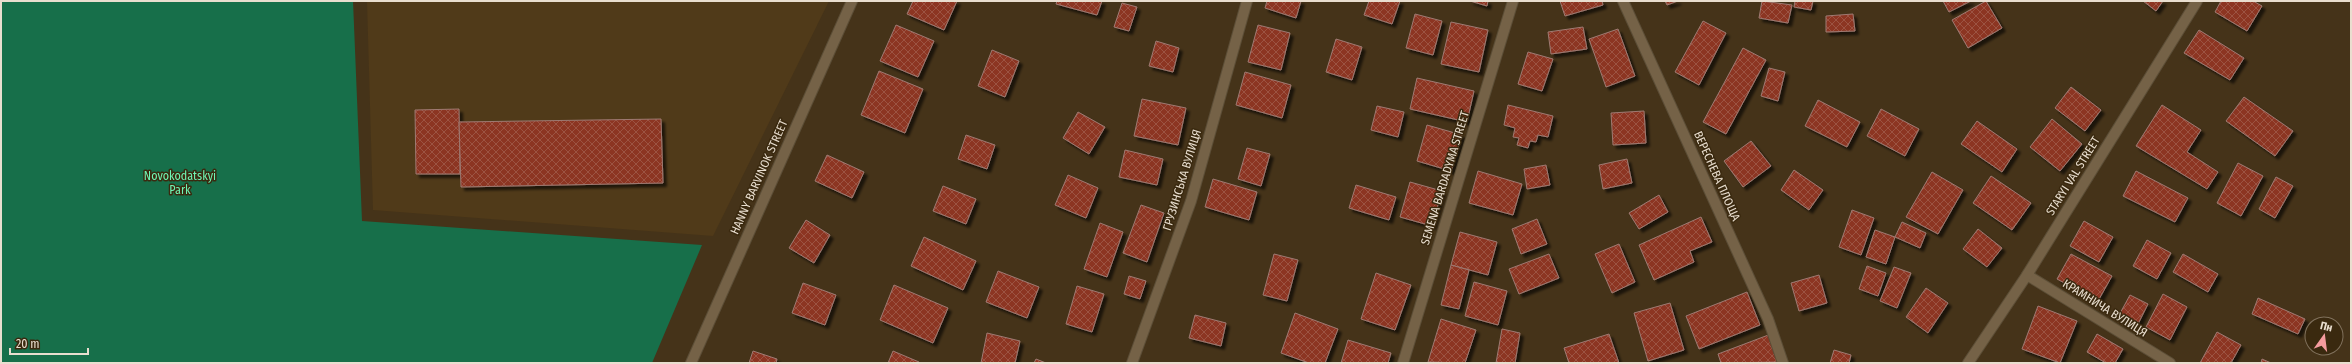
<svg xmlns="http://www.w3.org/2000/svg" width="2352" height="364" font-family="'Fira Sans Condensed',sans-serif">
<defs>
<pattern id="building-cross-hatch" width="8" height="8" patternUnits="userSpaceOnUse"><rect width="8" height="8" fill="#8c3624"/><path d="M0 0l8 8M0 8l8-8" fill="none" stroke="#9c5343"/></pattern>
<filter id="shadow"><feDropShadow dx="3.5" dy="3.5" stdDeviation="1" flood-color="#0009"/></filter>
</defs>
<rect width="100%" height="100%" fill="#453319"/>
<path fill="#503a19" d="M367 1H829L713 236 373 210Z"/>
<path fill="#176f4a" d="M1 1H353L362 221 702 245 652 363H1Z"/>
<g fill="url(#building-cross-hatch)" stroke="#9e7a72" filter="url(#shadow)">
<path d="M913 1H957L944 30 907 14Z"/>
<path d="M1057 1H1102L1097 15 1056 4Z"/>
<path d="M1267 1H1301L1296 18 1265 8Z"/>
<path d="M1369 1H1400L1392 24 1364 15Z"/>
<path d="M1470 1H1488L1487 6Z"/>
<path d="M1560 1H1602L1603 5 1565 16Z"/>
<path d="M1665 1H1678L1667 5Z"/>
<path d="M1762 1 1792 5 1788 23 1759 18Z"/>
<path d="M1795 1H1813L1811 10 1794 7Z"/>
<path d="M1943 1H1971L1949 12Z"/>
<path d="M1986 1 2002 28 1968 48 1952 20Z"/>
<path d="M2143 1H2163L2156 11Z"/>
<path d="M2221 1H2253L2262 6 2247 31 2215 12Z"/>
<path d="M1122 3 1137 7 1129 31 1114 27Z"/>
<path d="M1415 14 1442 21 1433 55 1406 48Z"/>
<path d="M1853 14 1855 31 1826 32V16Z"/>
<path d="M1703 21 1726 33 1699 85 1675 72Z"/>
<path d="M1451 22 1488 30 1479 72 1441 64Z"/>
<path d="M896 25 934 41 918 77 880 61Z"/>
<path d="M1258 25 1290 33 1281 70 1248 62Z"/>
<path d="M1583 27 1587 49 1551 54 1548 32Z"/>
<path d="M1618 29 1635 76 1606 87 1589 39Z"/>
<path d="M2199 30 2244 58 2230 80 2184 53Z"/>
<path d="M1336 39 1362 47 1352 80 1326 72Z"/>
<path d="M1156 41 1179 48 1173 72 1149 66Z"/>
<path d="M1743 48 1766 60 1726 134 1703 122Z"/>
<path d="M992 50 1019 61 1005 97 978 86Z"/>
<path d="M1528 52 1553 59 1542 91 1518 84Z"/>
<path d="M1769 68 1785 72 1778 101 1761 96Z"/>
<path d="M879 71 923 89 905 133 861 115Z"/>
<path d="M1245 72 1291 85 1282 118 1236 105Z"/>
<path d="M1417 78 1474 91 1467 122 1410 109Z"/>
<path d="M2071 87 2101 110 2085 131 2055 108Z"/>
<path d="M2244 97 2293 131 2275 156 2226 121Z"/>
<path d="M1142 99 1186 108 1178 145 1134 136Z"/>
<path d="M1818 100 1860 122 1847 147 1805 126Z"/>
<path d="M1508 105 1553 116 1548 137 1538 135 1536 142 1530 141 1528 148 1517 145 1519 138 1513 137 1515 128 1504 125Z"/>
<path d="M2162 105 2201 130 2187 152 2218 172 2207 189 2136 146Z"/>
<path d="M1377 106 1404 112 1398 137 1371 130Z"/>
<path d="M459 109 460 174H416L415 110Z"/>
<path d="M1881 109 1919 129 1905 156 1867 136Z"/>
<path d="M1644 111 1646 143 1613 145 1611 113Z"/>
<path d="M1078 112 1105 127 1089 154 1063 138Z"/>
<path d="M661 119 663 183 461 187 459 122Z"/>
<path d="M2052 119 2082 144 2060 171 2030 147Z"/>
<path d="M1977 121 2017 149 2002 172 1961 144Z"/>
<path d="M1427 125 1462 135 1451 171 1417 161Z"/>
<path d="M966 135 995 145 987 169 958 159Z"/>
<path d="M1751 141 1771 166 1743 187 1724 161Z"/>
<path d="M1247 148 1270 154 1261 186 1238 179Z"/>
<path d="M1125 150 1163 159 1157 185 1119 177Z"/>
<path d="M827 155 864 172 852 198 815 181Z"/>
<path d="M1627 159 1632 183 1603 189 1599 165Z"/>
<path d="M2238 163 2263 176 2241 216 2217 203Z"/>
<path d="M1546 165 1550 185 1527 189 1524 169Z"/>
<path d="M1794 170 1823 190 1809 210 1781 190Z"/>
<path d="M1478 171 1522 184 1513 215 1469 203Z"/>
<path d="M2136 171 2188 198 2175 222 2123 196Z"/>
<path d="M1932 172 1963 190 1938 234 1906 217Z"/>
<path d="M1068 175 1098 188 1086 218 1055 205Z"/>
<path d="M1991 176 2031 203 2012 230 1973 203Z"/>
<path d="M2276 177 2293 186 2275 218 2259 209Z"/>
<path d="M1213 179 1257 192 1249 220 1205 207Z"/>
<path d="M1410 182 1442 191 1432 226 1400 217Z"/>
<path d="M1356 185 1396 197 1389 220 1349 208Z"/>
<path d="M943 186 976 199 966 224 933 211Z"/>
<path d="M1659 195 1668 212 1639 229 1629 213Z"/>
<path d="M1141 205 1164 213 1147 262 1123 253Z"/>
<path d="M1852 210 1874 218 1861 255 1839 247Z"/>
<path d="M1701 217 1712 242 1690 251 1694 262 1654 280 1639 245Z"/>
<path d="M1537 219 1547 244 1521 254 1512 229Z"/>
<path d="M806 220 830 235 814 263 789 248Z"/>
<path d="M2084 221 2113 237 2099 262 2070 246Z"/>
<path d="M1902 222 1926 233 1920 248 1895 237Z"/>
<path d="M1100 223 1123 232 1107 277 1084 269Z"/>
<path d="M1978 229 2002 248 1987 267 1963 249Z"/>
<path d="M1875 230 1895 237 1886 264 1866 257Z"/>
<path d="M1460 232 1497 242 1488 275 1451 265Z"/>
<path d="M924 237 976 261 963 290 911 266Z"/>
<path d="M2147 240 2171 253 2157 279 2133 266Z"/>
<path d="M1619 244 1635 282 1612 293 1595 254Z"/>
<path d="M1274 254 1298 260 1287 301 1263 295Z"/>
<path d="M1549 254 1559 278 1519 294 1509 269Z"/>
<path d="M2071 254 2112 276 2098 301 2057 279Z"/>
<path d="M2183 254 2218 274 2208 292 2173 272Z"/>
<path d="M1451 265 1469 270 1459 309 1441 305Z"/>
<path d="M1867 266 1886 273 1878 296 1859 289Z"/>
<path d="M1894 267 1911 273 1897 308 1880 301Z"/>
<path d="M998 271 1039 287 1027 318 986 302Z"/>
<path d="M1376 273 1411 285 1395 330 1361 319Z"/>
<path d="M1819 275 1827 303 1799 311 1791 283Z"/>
<path d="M1129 276 1146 281 1140 299 1124 294Z"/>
<path d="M1474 282 1507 291 1498 325 1465 316Z"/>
<path d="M803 283 836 295 825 325 792 313Z"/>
<path d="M894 285 948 308 933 343 880 320Z"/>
<path d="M1077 286 1104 294 1092 332 1066 324Z"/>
<path d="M1926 288 1948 303 1928 333 1906 317Z"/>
<path d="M1747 292 1760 325 1699 349 1686 316Z"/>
<path d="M2163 294 2187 307 2170 340 2146 327Z"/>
<path d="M2130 295 2148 304 2137 326 2118 317Z"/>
<path d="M2258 298 2305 319 2298 334 2252 314Z"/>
<path d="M1670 303 1684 350 1648 361 1634 313Z"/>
<path d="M2038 306 2077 321 2060 363 2022 349Z"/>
<path d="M1295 313 1338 329 1325 363H1309L1281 353Z"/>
<path d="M1195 315 1226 323 1221 346 1189 338Z"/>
<path d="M1441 319 1476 330 1465 363 1428 362Z"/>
<path d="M1502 329 1520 333 1515 363H1496Z"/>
<path d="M2217 332 2241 345 2231 363H2200Z"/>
<path d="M987 333 1020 341 1015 363H981Z"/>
<path d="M1609 334 1619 363H1569L1564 348Z"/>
<path d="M1771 334 1781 362 1721 363 1718 354Z"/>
<path d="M2097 334 2123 349 2115 363H2106L2087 352Z"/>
<path d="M1348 340 1391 353 1388 363H1341Z"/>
<path d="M1834 350 1851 355 1849 363H1830Z"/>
<path d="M753 351 777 359 776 363H749Z"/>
<path d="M893 351 919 362V363H888Z"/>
<path d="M1036 359 1046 363H1034Z"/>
<path d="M2262 359 2271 363H2261Z"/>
</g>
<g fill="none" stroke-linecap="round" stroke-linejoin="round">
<defs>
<g id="minor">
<path d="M1623 1 1768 319 1783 363"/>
<path d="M2027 275 2170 363"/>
<path d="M691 363 852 1"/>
<path d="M1132 363 1191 201 1247 1"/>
<path d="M1403 363 1513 1"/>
<path d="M1968 363 2027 275 2197 1"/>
</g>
</defs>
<use href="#minor" stroke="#5c4e37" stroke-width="12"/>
<use href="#minor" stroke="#756247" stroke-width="10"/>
</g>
<g text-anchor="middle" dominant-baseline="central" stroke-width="3" stroke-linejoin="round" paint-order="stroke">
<g font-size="12" fill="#6ff6b5" stroke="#3a290f">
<text x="180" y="176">Novokodatskyi<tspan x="180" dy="14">Park</tspan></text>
</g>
<g font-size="12" fill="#e9decf" stroke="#3a290f">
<text transform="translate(1717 176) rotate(66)">ВЕРЕСНЕВА ПЛОЩА</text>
<text transform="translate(2073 176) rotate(-58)">STARYI VAL STREET</text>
<text transform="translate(759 177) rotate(-66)">HANNY BARVINOK STREET</text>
<text transform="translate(1445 178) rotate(-73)">SEMENA BARDADYMA STREET</text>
<text transform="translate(1182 180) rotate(-73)">ГРУЗИНСЬКА ВУЛИЦЯ</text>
<text transform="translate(2105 308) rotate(32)">КРАМНИЧА ВУЛИЦЯ</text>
</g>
</g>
<rect width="2352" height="364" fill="none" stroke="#e9decf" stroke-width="4"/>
<g transform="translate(2324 336) rotate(14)"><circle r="19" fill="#3a290f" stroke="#80715c"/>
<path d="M0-3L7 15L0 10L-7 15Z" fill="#f59b9e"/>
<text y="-6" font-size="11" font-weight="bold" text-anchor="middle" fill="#e9decf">Пн</text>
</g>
<path d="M10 348v6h78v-6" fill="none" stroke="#e9decf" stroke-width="2"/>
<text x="16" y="348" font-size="12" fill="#e9decf" stroke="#3a290f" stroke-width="3" paint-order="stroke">20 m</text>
</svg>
